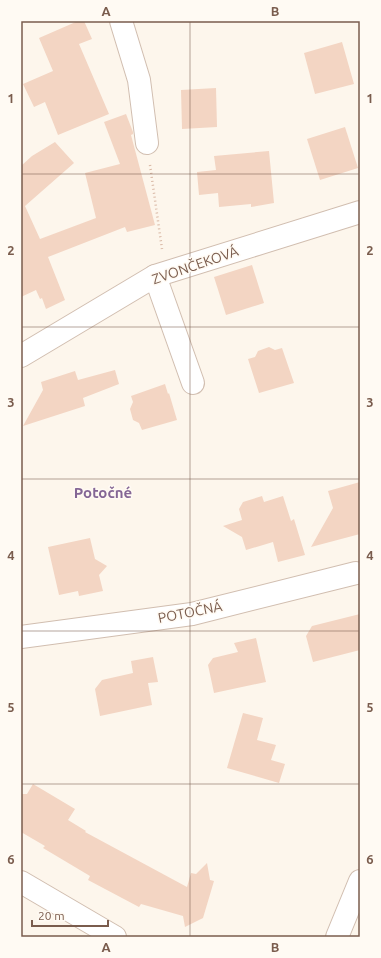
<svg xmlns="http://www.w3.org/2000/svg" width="381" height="958" font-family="Ubuntu,sans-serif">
<rect width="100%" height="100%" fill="#fdf6ec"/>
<g fill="#f3d5c3">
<path d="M78 21H84L92 39 79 44 109 114 58 135 45 102 34 107 23 84 53 71 39 38Z"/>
<path d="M342 42 354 84 315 94 304 53Z"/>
<path d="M216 88 217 127 182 129 181 90Z"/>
<path d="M126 114 133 132V134L131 135 155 225 127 232 125 227 48 257 65 300 46 309 42 298 40 299 36 290 21 297V166L32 156 55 142 74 163 25 206 40 239 96 218 85 173 120 164 104 122Z"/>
<path d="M345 127 358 168 320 180 307 139Z"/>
<path d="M269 151 274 203 251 207V204L219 207 218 193 199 195 197 172 216 170 214 156Z"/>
<path d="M252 265 264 303 226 315 214 277Z"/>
<path d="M269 347 275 350 282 348 294 383 259 393 248 359 255 357 258 351Z"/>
<path d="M115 370 119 384 83 398 85 406 23 426 43 390 41 382 75 371 78 380Z"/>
<path d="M165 384 168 394 169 393 177 420 142 430 139 423 133 420 130 409 133 402 131 396Z"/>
<path d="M360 482V534L311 547 333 508 328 491Z"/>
<path d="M262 496 264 502 283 496 291 521 294 519 305 555 278 562 273 542 246 550 242 537 223 526 242 520 239 509 243 502Z"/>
<path d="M90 538 95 559 107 566 99 575 103 591 79 596 78 591 59 595 48 547Z"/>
<path d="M360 614V650L313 662 306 636 312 626Z"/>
<path d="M256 638 266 682 214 693 208 665 213 658 238 652 234 643Z"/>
<path d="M153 657 158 682 148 683 152 705 100 716 95 689 102 680 133 673 131 661Z"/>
<path d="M243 713 263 718 257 740 276 745 271 760 285 764 279 783 227 768Z"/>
<path d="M33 784 75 809 68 820 86 831 85 832 187 887 191 873 196 874 207 863 210 880 214 881 203 918 185 927 183 916 141 904 139 907 88 880 90 876 43 848 45 846 21 832V794H27Z"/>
</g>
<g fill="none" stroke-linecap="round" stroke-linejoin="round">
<defs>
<g id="minor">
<path d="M121 21 139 80 147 143"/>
<path d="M155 276 193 383"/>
<path d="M21 356 155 276 360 212"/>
<path d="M21 637 192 614 356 573"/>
<path d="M21 882 115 937"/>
<path d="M337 937 360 881"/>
</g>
</defs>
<use href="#minor" stroke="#d1beb0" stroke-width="24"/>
<path stroke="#d9b8a5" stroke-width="2.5" stroke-dasharray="1 3" stroke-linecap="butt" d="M150 165 162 249"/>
<use href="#minor" stroke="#fff" stroke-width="22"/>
</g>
<path fill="none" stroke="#7a5c4d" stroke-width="1" stroke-opacity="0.55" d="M190 21V937M21 174H360M21 327H360M21 479H360M21 631H360M21 784H360"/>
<g text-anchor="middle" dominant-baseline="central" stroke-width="3" stroke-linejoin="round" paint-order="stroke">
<g font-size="14" fill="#7a5c4d" stroke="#fffaf3">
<text transform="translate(195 265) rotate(-19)">ZVONČEKOVÁ</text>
<text transform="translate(190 612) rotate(-11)">POTOČNÁ</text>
</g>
<g font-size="15" font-weight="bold" fill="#846695" stroke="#fffaf3">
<text x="103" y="492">Potočné</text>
</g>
</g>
<rect width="381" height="958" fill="none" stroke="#fffaf3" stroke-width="44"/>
<path d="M32 920v6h76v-6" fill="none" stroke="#7a5c4d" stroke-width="2"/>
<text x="38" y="920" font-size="12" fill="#7a5c4d" stroke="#fffaf3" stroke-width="3" paint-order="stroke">20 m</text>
<rect x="22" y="22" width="337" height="914" fill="none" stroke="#7a5c4d" stroke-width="1.5"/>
<g font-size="13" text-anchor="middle" font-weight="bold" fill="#7a5c4d">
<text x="106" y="16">A</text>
<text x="275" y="16">B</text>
<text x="11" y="103">1</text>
<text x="370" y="103">1</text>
<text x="11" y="255">2</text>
<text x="370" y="255">2</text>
<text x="11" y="407">3</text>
<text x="370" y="407">3</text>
<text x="11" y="560">4</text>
<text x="370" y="560">4</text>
<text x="11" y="712">5</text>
<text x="370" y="712">5</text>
<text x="11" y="864">6</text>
<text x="370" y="864">6</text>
<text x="106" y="952">A</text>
<text x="275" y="952">B</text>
</g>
</svg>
